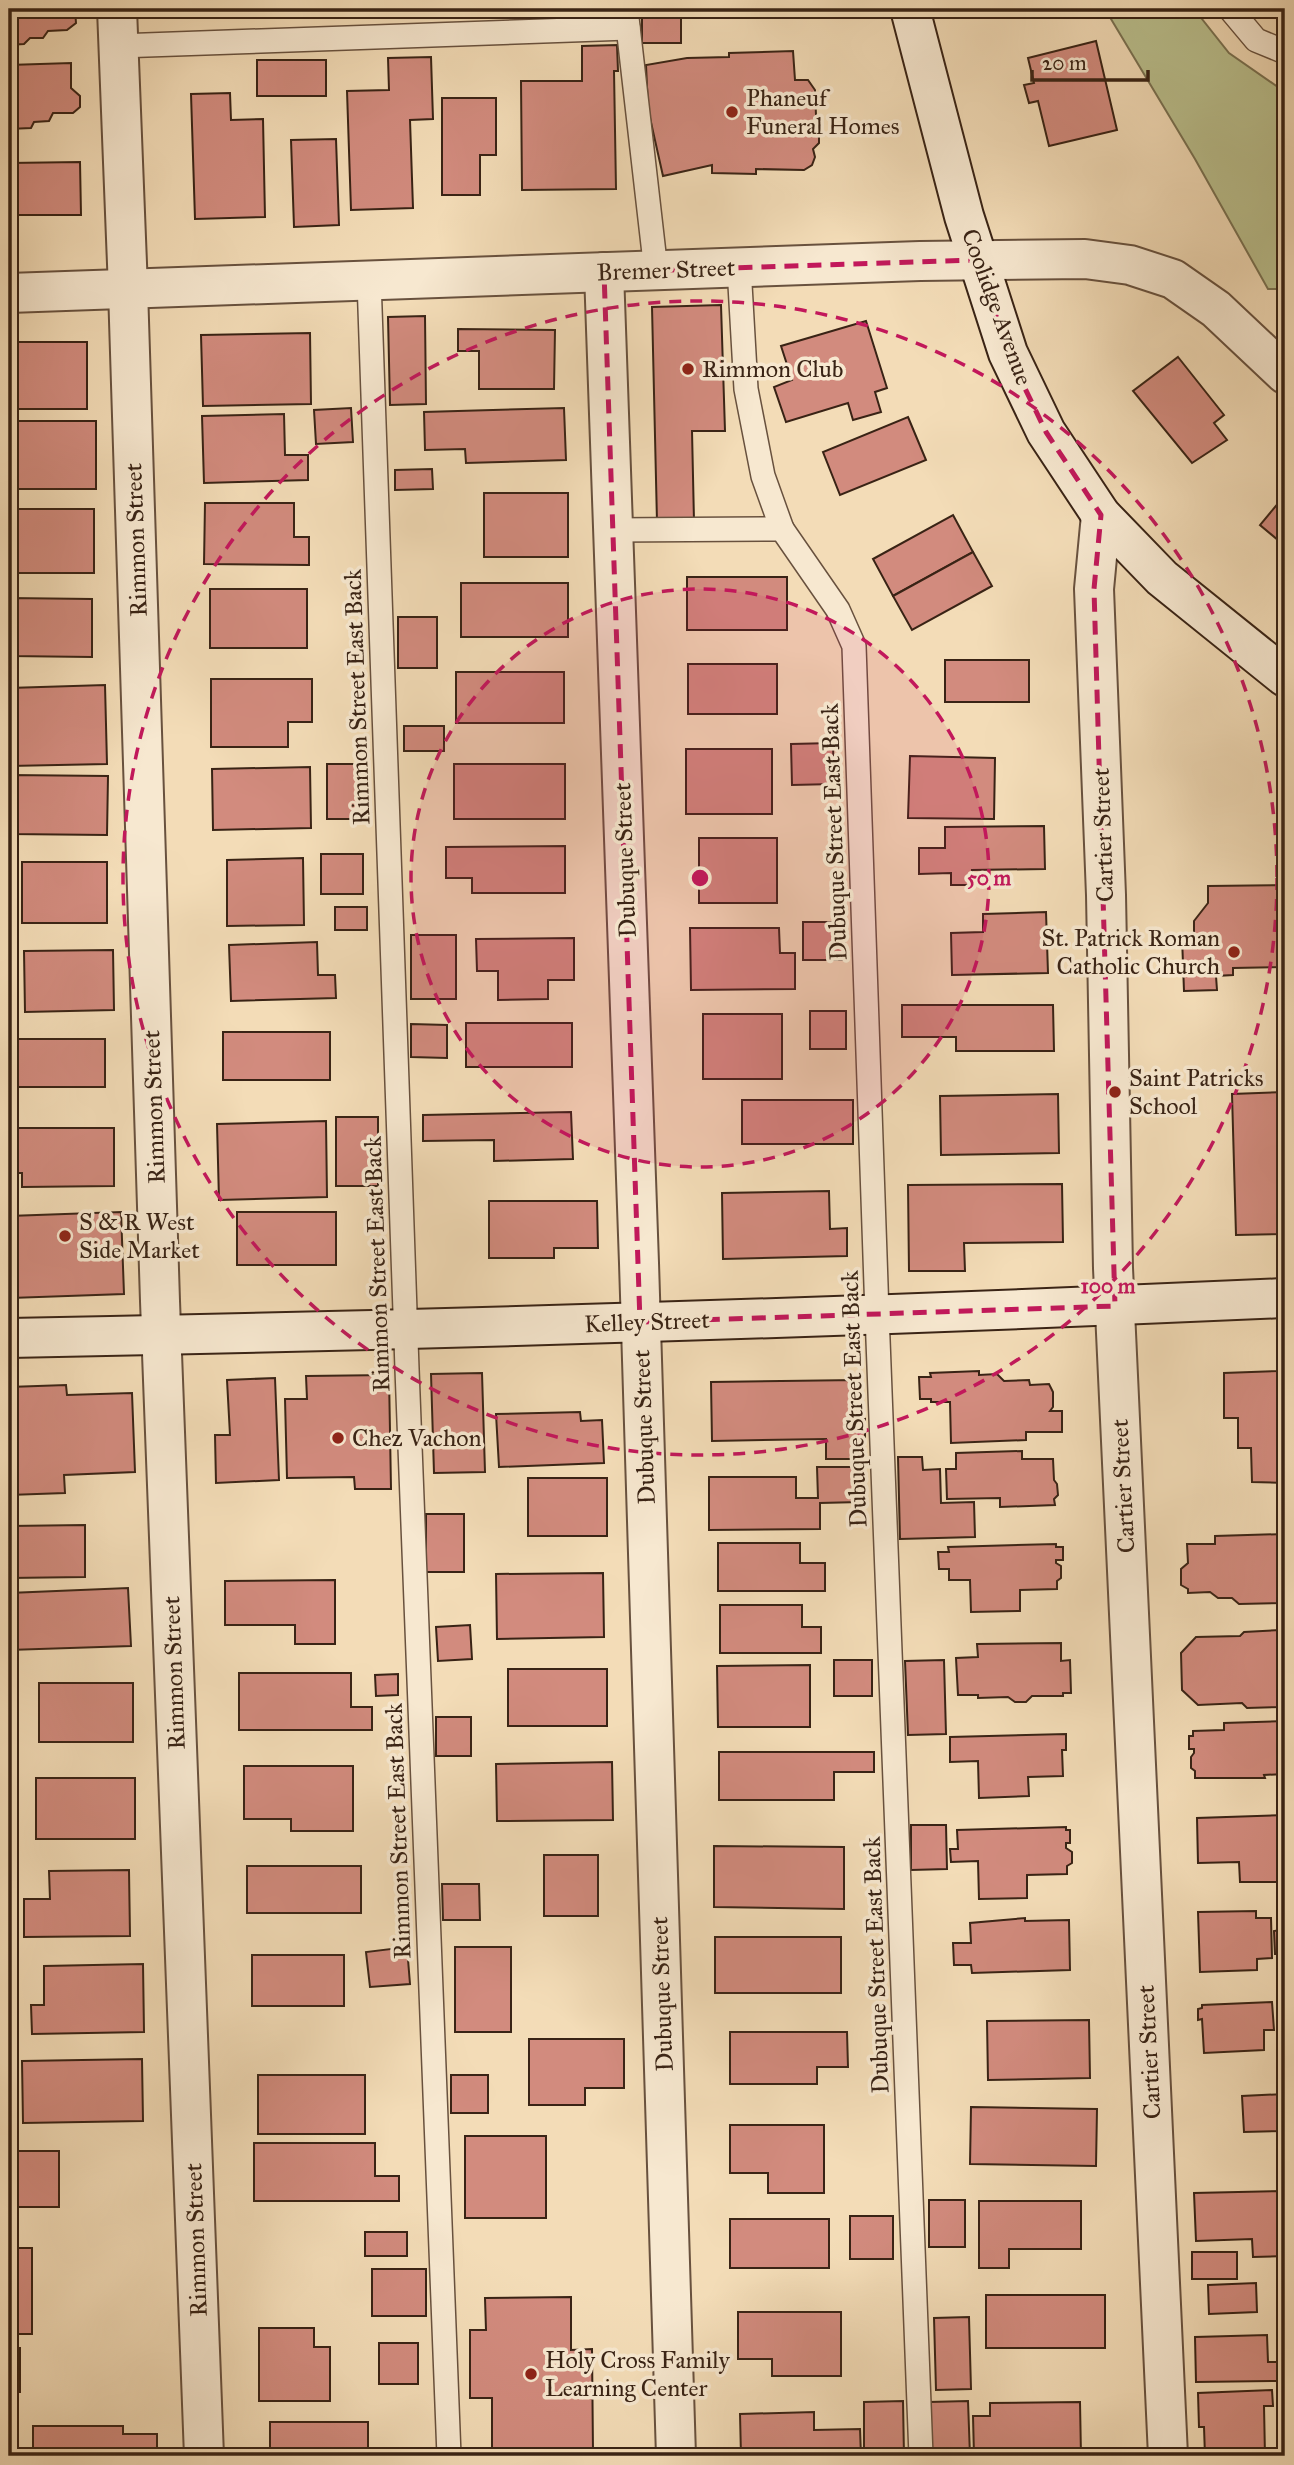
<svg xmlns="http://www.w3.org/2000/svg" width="1294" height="2465" font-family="'IM FELL Great Primer',serif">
<rect width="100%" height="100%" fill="#f3dcb7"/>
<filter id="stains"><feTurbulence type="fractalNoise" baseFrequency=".00286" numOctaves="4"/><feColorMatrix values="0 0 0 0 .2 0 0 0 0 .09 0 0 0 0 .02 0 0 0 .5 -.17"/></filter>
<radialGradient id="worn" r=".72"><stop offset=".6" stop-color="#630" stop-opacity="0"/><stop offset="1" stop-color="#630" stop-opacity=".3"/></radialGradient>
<path fill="#bac08e" stroke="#7a7252" stroke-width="2" d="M1105 9H1194L1229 53 1285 92V289H1268L1195 159Z"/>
<g fill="#d28b7e" stroke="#392315" stroke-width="2">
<path d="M9 9H75L76 23 67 30 48 31 43 38H30L24 44 9 45Z"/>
<rect x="512" y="9" width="102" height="5"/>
<path d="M682 9H807V11L683 17Z"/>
<rect x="642" y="12" width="39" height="31"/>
<path d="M1096 41 1117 130 1049 146 1038 101 1029 103 1024 85 1034 83 1028 58Z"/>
<path d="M617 45 618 71H614L616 189 522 190 521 81H582V46Z"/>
<path d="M793 51 795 80H808L815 90 816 115 819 117V143L813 149 815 157 812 165 804 170 756 169V174L712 173V165L663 176 648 109 646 65 687 58 729 57V53Z"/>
<path d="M431 57 433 119 410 120 413 208 351 210 347 91 389 90 388 58Z"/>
<rect x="257" y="60" width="69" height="36"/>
<path d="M71 63V88L80 96V107L73 113H53L49 121 34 122 31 128 9 129V65Z"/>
<path d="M230 93 231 120 263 119 265 217 195 219 191 94Z"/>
<path d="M442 98H496V155H480V195H442Z"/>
<path d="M336 139 339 225 294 227 291 140Z"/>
<path d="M80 162 81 215H9V163Z"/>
<path d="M721 305 725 431H692L694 521 657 522 652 307Z"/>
<path d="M425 316 426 404 390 405 388 317Z"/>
<path d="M866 321 887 388 875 392 881 412 853 420 848 403 786 422 774 387 792 380 781 346Z"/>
<path d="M458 329 555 330 554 389H479V351H458Z"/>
<path d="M310 333 311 404 203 406 201 335Z"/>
<rect x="9" y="342" width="78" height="67"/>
<path d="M1178 357 1224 415 1214 423 1227 440 1192 463 1133 391Z"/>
<path d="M351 408 353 442 316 444 314 410Z"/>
<path d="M564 408 566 460 466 463 465 449 425 450 424 412Z"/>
<path d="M284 414 285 455H308V480L204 483 202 416Z"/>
<path d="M908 417 926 460 840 495 823 452Z"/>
<rect x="9" y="421" width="87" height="68"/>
<path d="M432 469 433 489 395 490V470Z"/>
<rect x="484" y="493" width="84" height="64"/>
<path d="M1285 495V546L1260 525Z"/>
<path d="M205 503H294V537H309V565L204 564Z"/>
<rect x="9" y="509" width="85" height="64"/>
<path d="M953 515 973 552 893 596 873 559Z"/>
<path d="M973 552 992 586 912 630 893 596Z"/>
<rect x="687" y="577" width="100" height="53"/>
<rect x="461" y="583" width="107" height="54"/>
<rect x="210" y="589" width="97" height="59"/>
<path d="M9 598 92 599V657L9 656Z"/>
<rect x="398" y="617" width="39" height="51"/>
<rect x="945" y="660" width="84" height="42"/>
<rect x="688" y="664" width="89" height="50"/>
<rect x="456" y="672" width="108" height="51"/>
<path d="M211 679H312V722H288V747H211Z"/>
<path d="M105 685 107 764 9 766V688Z"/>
<rect x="404" y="726" width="40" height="25"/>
<path d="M833 743 834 784 792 785 791 744Z"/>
<rect x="686" y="749" width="86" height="65"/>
<path d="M910 756 995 758 994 819 908 818Z"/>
<rect x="327" y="764" width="38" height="55"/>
<rect x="454" y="764" width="111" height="55"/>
<path d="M310 767 311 828 213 830 212 769Z"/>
<path d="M9 775 108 776 107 835 9 834Z"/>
<path d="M1044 826 1045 869 972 870 973 885H951V873L919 874V848H945V827Z"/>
<rect x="699" y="838" width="78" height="65"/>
<path d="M565 846V893H472V878H446V847Z"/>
<rect x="321" y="854" width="42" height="40"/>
<path d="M303 858 304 925 227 926V860Z"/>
<rect x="22" y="862" width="85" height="61"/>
<path d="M1285 885V967L1233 968V975L1216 976 1217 990 1184 991 1182 937H1194V921L1208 903V886Z"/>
<rect x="335" y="907" width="32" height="23"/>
<path d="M1046 912 1048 973 952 975 951 933 983 932V914Z"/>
<rect x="803" y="922" width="42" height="38"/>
<path d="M690 928H779L780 953H795V989L691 990Z"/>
<rect x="411" y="935" width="45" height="64"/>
<path d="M574 938V980H548V999L498 1000V971H477L476 939Z"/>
<path d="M317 942 318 975H335L336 998 231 1001 229 945Z"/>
<path d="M9 948H12L14 980H9Z"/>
<path d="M113 950 114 1010 25 1012 24 951Z"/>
<path d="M902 1005H1053L1054 1051H956V1037H902Z"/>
<rect x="810" y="1011" width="36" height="38"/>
<rect x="703" y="1014" width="79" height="65"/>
<rect x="466" y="1023" width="106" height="44"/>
<path d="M411 1024 447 1025V1058L411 1057Z"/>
<rect x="223" y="1032" width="107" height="48"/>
<rect x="17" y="1039" width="88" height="48"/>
<path d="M1285 1092V1234L1236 1235 1232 1094Z"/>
<path d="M1058 1094 1059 1153 941 1155 940 1096Z"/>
<rect x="742" y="1100" width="111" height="44"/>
<path d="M571 1112 573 1159 494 1161V1140L423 1141V1115Z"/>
<rect x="336" y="1117" width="42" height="69"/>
<path d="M326 1121 327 1197 219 1200 217 1124Z"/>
<path d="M18 1128H114V1186L22 1187V1173H9V1149H18Z"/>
<path d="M1062 1184 1063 1242 964 1243 965 1271H909L908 1185Z"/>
<path d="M829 1191 830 1229 847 1228V1256L723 1259 722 1193Z"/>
<path d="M489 1201H597L598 1248H554V1258H489Z"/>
<path d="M121 1212 124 1294 11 1298 9 1216Z"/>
<rect x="237" y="1212" width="99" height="53"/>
<path d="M1278 1369H1285V1483L1252 1482 1251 1448H1238V1418H1224V1373L1278 1371Z"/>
<path d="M979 1371V1375L997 1374 1004 1381 1029 1380 1030 1385 1049 1384 1053 1392V1407L1050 1411H1062V1432H1026V1440L951 1443 950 1402H931V1399H920L919 1377H931L930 1373Z"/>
<path d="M482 1373 485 1472 434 1473 431 1374Z"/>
<path d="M389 1375 391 1489H355L354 1477 287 1478 285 1399H307L306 1376Z"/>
<path d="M275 1378 279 1480 216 1483 215 1435H230L227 1380Z"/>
<path d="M857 1380V1420L865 1419V1459H826V1439L712 1441 711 1382Z"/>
<path d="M66 1385 67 1395 132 1393 135 1472 64 1475 65 1493 9 1495V1387Z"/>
<path d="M580 1412 581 1421 602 1420 604 1463 499 1467 496 1414Z"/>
<path d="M1022 1451V1459H1053L1054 1480 1057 1484 1058 1495 1054 1499 1055 1505 1000 1507V1498L947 1499 946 1469H956V1453Z"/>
<path d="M898 1457H922L923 1470 940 1469 941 1503 974 1502 975 1537 900 1539Z"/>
<path d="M817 1467H860V1502L820 1503V1529L709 1530V1477H796V1498H818Z"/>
<rect x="528" y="1478" width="79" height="58"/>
<rect x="426" y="1514" width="38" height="58"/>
<path d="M85 1525V1577L9 1578V1526Z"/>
<path d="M1285 1534V1603L1239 1604 1232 1598H1218L1210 1592 1188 1593V1589L1181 1585V1569L1188 1563 1187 1544H1215V1536Z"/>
<path d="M718 1543H800V1563H825V1591H718Z"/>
<path d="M1056 1544V1547H1063V1560H1056V1563L1061 1566V1578L1057 1581V1589L1020 1590V1611L971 1612 970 1580H949V1569H939L938 1552H949L948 1547Z"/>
<path d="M603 1573 604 1637 497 1639 496 1574Z"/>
<path d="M335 1580V1644H295V1625H225V1581Z"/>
<path d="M128 1588 131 1646 9 1650V1593Z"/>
<path d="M720 1605H802V1627H821V1653H720Z"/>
<path d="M470 1625 472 1659 438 1661 436 1627Z"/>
<path d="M1280 1630 1283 1707 1247 1708 1242 1703 1198 1705 1182 1690 1181 1653 1196 1637 1240 1636 1244 1632Z"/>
<path d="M1061 1643V1661L1070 1660 1071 1693H1063V1696H1032L1026 1702H1015L1008 1697 978 1698V1695H958L956 1658 978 1657 977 1644Z"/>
<rect x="834" y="1660" width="38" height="36"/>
<path d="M944 1660 946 1734 908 1735 905 1661Z"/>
<path d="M810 1665V1727H718L717 1666Z"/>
<rect x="508" y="1669" width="99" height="57"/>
<path d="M239 1673H351V1707H372V1730H239Z"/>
<path d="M398 1674V1695L376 1696 375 1675Z"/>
<rect x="39" y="1683" width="94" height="59"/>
<rect x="436" y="1717" width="35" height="39"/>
<path d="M1285 1721V1774L1264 1775 1265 1778H1195V1771L1191 1768V1757L1194 1753V1749H1189V1736H1193V1731L1224 1730V1723Z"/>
<path d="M1066 1734V1750H1062L1063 1776 1028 1777 1029 1796 979 1798 978 1761 950 1762V1737Z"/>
<path d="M719 1752H874V1772H834V1800H719Z"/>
<path d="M612 1762 613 1820 497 1821 496 1764Z"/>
<path d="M244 1766H353V1831H291V1819H244Z"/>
<rect x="36" y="1778" width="99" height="61"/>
<path d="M1285 1815 1284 1882H1240L1239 1862 1198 1863 1197 1818Z"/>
<path d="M911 1825H946L947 1869 911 1870Z"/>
<path d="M1066 1827V1830H1070V1843H1066V1848L1072 1852V1863L1067 1866V1874L1027 1875V1898L979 1899 978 1861 951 1862 950 1849H958L957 1830Z"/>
<path d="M714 1846 844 1847V1909L714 1907Z"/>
<rect x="544" y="1855" width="54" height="61"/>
<rect x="247" y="1866" width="114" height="47"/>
<path d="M9 1870H12L11 1900H9Z"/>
<path d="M129 1870 130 1936 24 1937V1899H50L49 1871Z"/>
<path d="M442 1884H479L480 1920H443Z"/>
<path d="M1256 1911V1918H1271L1272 1958 1257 1959V1970L1200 1972 1198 1912Z"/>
<path d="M1025 1918V1921L1069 1920 1070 1970 972 1973 971 1965H954L953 1943H971L970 1923Z"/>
<path d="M1280 1928H1285V1993H1282L1281 1954H1275L1274 1931 1280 1930Z"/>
<rect x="715" y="1937" width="126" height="56"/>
<path d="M407 1947 410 1984 370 1987 366 1952Z"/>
<rect x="455" y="1947" width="56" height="85"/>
<rect x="252" y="1955" width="92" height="51"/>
<path d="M143 1964 144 2032 32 2034 31 2005H44V1966Z"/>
<path d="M9 1980H10L12 2048H9Z"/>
<path d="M1272 2002 1274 2030H1264V2050L1204 2053 1202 2019 1198 2020V2009L1202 2008V2005Z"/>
<path d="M1089 2020 1090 2078 988 2080 987 2021Z"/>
<path d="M1285 2025V2045L1279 2046 1278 2029 1285 2028Z"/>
<path d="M730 2032H847L848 2067H817V2084H730Z"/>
<path d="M529 2039H624V2088H585V2105H529Z"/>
<path d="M142 2059 143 2121 23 2123 22 2061Z"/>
<rect x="258" y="2075" width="107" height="59"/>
<rect x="451" y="2075" width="37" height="38"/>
<path d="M1285 2094V2131L1244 2132 1242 2096Z"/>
<path d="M971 2107 1097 2109 1096 2166 970 2164Z"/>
<path d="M730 2125H824V2193H768V2173H730Z"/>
<rect x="465" y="2136" width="81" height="82"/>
<path d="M254 2143H375V2176H399V2201H254Z"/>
<rect x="9" y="2151" width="50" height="56"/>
<path d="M1285 2191V2256L1253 2257 1252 2239 1196 2241 1194 2193Z"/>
<rect x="929" y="2200" width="36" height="47"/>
<path d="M979 2201H1081V2249H1009V2268H979Z"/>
<rect x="850" y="2216" width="43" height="43"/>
<rect x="730" y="2219" width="99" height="49"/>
<rect x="365" y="2232" width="42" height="24"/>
<rect x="9" y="2248" width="23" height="86"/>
<rect x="1192" y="2252" width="45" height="27"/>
<rect x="372" y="2269" width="54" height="47"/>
<path d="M1256 2283 1257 2312 1209 2314 1208 2285Z"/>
<rect x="986" y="2295" width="119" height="53"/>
<path d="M571 2297V2350L592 2349 593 2452 492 2453V2398H470V2330H486L485 2298Z"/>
<path d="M738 2312H841V2376H772V2359H738Z"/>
<path d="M969 2317 971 2389 936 2390 934 2318Z"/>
<path d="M259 2328H314V2347H330V2401H259Z"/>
<path d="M1267 2335 1268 2362H1278L1279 2381 1196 2382 1195 2337Z"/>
<rect x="379" y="2343" width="39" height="41"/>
<rect x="9" y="2348" width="11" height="44"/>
<path d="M1272 2390 1273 2406H1264L1265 2456H1205L1204 2427H1199L1198 2393Z"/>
<path d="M903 2401 904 2456H864V2402Z"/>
<path d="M968 2401 970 2456H931L929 2402Z"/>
<path d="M1080 2402 1081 2456H974L973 2416H990V2403Z"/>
<path d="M814 2412V2430L860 2429 861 2456H741L740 2414Z"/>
<rect x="270" y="2422" width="98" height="34"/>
<path d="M33 2426H123V2434H157V2456H33Z"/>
</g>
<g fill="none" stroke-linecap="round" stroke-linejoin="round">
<defs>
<g id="lane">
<path d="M626 9 656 271"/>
<path d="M1230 9 1256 40 1285 52"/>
<path d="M118 46 628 28"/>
<path d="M739 267 746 389 763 476 782 529"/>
<path d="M369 280 407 1369 449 2456"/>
<path d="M613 530 782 529 838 610 854 646 877 1314 921 2456"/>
</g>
<g id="street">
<path d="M117 9 128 289 160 1301 204 2456"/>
<path d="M604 272 639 1263 676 2456"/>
<path d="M9 293 920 261 1085 259 1130 265 1173 279 1216 309 1285 374"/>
<path d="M1101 515 1094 589 1106 895 1113 1268 1168 2456"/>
</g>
<g id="secondary">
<path d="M910 9 964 216 1008 353 1046 432 1101 515 1162 578 1285 677"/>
<path d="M9 1338C434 1330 860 1317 1285 1298"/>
</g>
</defs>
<use href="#lane" stroke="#68513e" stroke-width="26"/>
<use href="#street" stroke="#68513e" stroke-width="42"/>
<use href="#secondary" stroke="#392315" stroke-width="42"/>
<use href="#lane" stroke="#f7e8d0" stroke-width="23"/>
<use href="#street" stroke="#f7e8d0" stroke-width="38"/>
<use href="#secondary" stroke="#f7e8d0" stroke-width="38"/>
</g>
<path fill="none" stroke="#c2185b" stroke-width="5" stroke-dasharray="14 9" stroke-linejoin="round" d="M978 260 1008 353 1046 432 1101 515 1094 589 1115 1306 640 1322 604 272Z"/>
<circle cx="700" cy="878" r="289" fill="#c2185b" fill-opacity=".12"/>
<g fill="none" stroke="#c2185b" stroke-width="3.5" stroke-dasharray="12 9">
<circle cx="700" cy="878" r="289"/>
<circle cx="700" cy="878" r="577"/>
</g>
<g fill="#8f2418" stroke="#f7e8d0" stroke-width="2.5">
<circle cx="732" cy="112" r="7"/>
<circle cx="688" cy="369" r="7"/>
<circle cx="1234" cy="952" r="7"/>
<circle cx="1115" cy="1092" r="7"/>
<circle cx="65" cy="1236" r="7"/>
<circle cx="338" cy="1438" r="7"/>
<circle cx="531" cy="2374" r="7"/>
</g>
<g text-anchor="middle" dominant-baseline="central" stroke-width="7" stroke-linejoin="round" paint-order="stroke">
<g font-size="24" fill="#392315" stroke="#f7e8d0" text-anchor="start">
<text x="746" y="98">Phaneuf<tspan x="746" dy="28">Funeral Homes</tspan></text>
<text x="702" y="369">Rimmon Club</text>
<text x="1220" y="938" text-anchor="end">St. Patrick Roman<tspan x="1220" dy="28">Catholic Church</tspan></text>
<text x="1129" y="1078">Saint Patricks<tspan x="1129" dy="28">School</tspan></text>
<text x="79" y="1222">S &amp; R West<tspan x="79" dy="28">Side Market</tspan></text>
<text x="352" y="1438">Chez Vachon</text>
<text x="545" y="2360">Holy Cross Family<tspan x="545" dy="28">Learning Center</tspan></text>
</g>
<g font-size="24" fill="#392315" stroke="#f7e8d0">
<text transform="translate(666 270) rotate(-2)">Bremer Street</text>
<text transform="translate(997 307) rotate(70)">Coolidge Avenue</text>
<text transform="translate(136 540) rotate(-92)">Rimmon Street</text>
<text transform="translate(357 697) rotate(-92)">Rimmon Street East Back</text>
<text transform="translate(834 832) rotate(-92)">Dubuque Street East Back</text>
<text transform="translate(1103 835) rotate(-92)">Cartier Street</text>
<text transform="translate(625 860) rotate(-92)">Dubuque Street</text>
<text transform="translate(154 1107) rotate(-92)">Rimmon Street</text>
<text transform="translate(377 1264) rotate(-92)">Rimmon Street East Back</text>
<text transform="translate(647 1322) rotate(-2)">Kelley Street</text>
<text transform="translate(854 1399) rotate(-92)">Dubuque Street East Back</text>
<text transform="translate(644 1427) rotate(-92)">Dubuque Street</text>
<text transform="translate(1123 1486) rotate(-93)">Cartier Street</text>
<text transform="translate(174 1673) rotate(-92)">Rimmon Street</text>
<text transform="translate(398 1831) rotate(-92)">Rimmon Street East Back</text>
<text transform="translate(876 1965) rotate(-92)">Dubuque Street East Back</text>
<text transform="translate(662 1994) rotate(-92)">Dubuque Street</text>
<text transform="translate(1149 2052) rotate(-93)">Cartier Street</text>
<text transform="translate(196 2240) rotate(-92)">Rimmon Street</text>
</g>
</g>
<circle cx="700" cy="878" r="10" fill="#c2185b" stroke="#f7e8d0" stroke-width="3.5"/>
<g font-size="21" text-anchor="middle" font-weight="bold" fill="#c2185b" stroke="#f7e8d0" stroke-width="7" stroke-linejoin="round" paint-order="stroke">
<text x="989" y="885">50 m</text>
<text x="1108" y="1293">100 m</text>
</g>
<rect width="1294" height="2465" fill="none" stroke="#f3dcb7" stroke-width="35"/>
<rect x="10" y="10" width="1273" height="2444" fill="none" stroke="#392315" stroke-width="3.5"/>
<rect x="18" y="18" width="1259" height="2430" fill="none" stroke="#392315" stroke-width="2"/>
<path d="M1032 70v10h116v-10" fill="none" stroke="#392315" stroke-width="3.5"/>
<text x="1042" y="70" font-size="21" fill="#392315" stroke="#f7e8d0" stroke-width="5" paint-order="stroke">20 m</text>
<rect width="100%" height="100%" filter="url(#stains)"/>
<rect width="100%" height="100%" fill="url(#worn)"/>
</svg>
